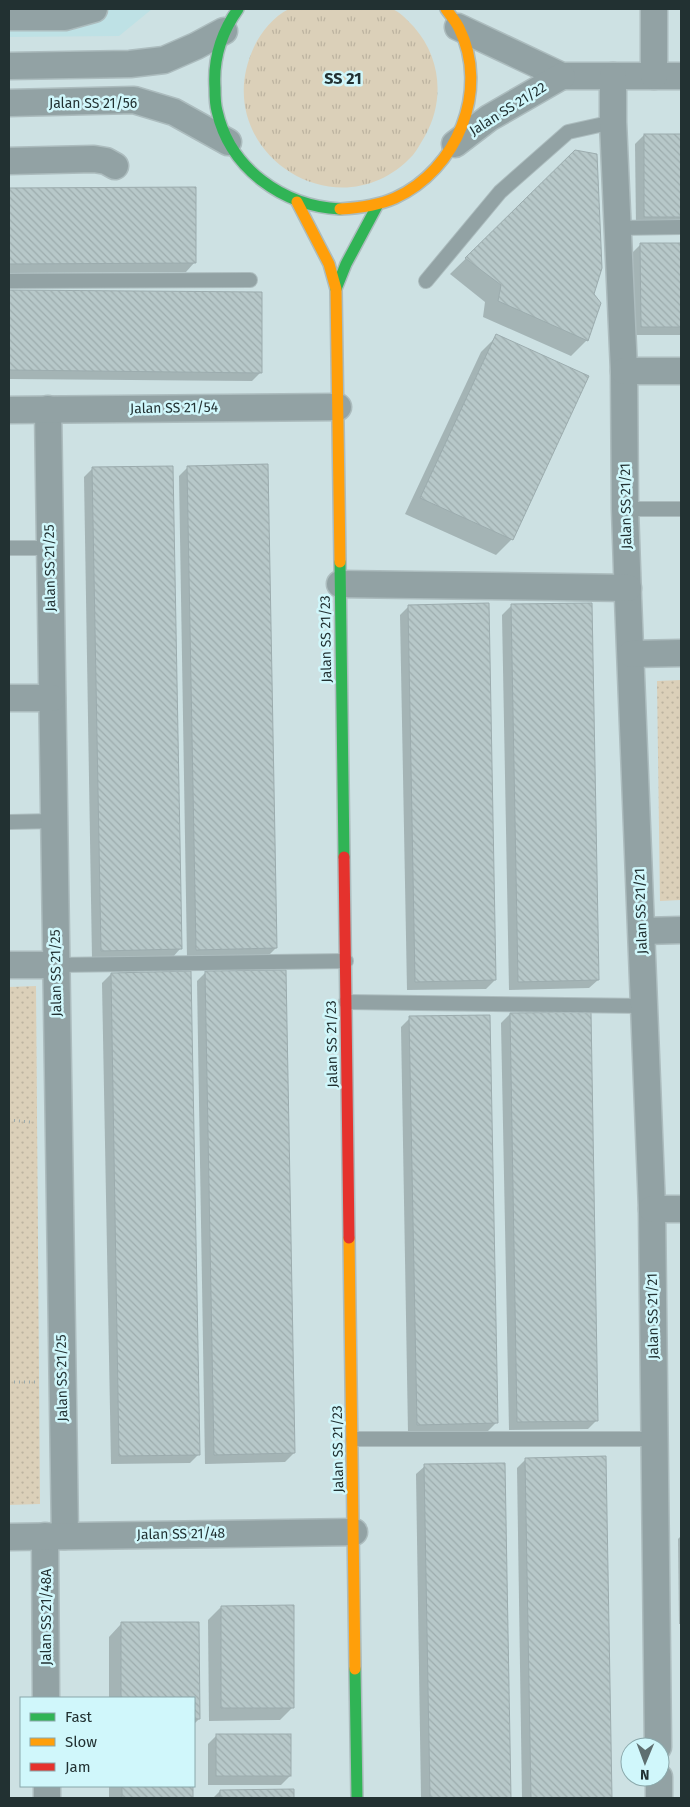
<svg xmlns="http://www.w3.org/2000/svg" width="690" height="1807" font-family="'Fira Sans',sans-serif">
<defs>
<pattern id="grass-tufts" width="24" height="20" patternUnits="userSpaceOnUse" patternTransform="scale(1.25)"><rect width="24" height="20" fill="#dbd0b9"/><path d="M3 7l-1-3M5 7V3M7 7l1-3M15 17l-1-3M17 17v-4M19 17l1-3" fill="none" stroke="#bcb3a0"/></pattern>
<pattern id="park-dots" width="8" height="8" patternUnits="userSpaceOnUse" patternTransform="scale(1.25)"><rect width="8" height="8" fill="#dbd0b9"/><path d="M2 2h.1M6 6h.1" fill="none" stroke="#bcb3a0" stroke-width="1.8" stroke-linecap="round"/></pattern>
<pattern id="building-back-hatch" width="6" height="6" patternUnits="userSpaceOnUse" patternTransform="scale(1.25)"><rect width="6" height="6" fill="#b7c8c9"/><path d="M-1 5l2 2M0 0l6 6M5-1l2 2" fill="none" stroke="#9dacad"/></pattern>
</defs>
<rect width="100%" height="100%" fill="#cde1e3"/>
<path fill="#bee1e5" d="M9 9H152L119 36 9 37Z"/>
<path fill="url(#grass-tufts)" d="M289 9C314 9 339 9 364 9 373 9 383 7 391 9 400 11 408 21 414 27 441 58 445 100 425 136 421 142 418 149 413 155 338 237 206 150 254 47 261 32 274 16 289 9Z"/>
<g fill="url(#park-dots)">
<path d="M681 680V900L660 901 657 681Z"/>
<path d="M36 986 40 1504 9 1505V987Z"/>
</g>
<g fill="#0003">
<path d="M644 135H681V226H636L635 144Z"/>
<path d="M576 151 593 295 587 340 571 356 483 317 485 302 450 274Z"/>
<path d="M194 188V263L186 272 9 273V189Z"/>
<path d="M641 244H681V335H633L632 253Z"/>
<path d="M9 291 261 293V372L252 381 9 379Z"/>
<path d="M497 336 512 539 496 555 405 514 481 352Z"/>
<path d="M188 467 276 948 267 957 187 958 179 476Z"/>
<path d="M93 468 180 949 172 958 92 959 84 477Z"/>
<path d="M409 606 495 980 486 989 407 990 400 615Z"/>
<path d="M511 606 598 980 589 988 509 990 502 615Z"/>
<path d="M206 972 294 1453 285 1462 205 1464 197 981Z"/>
<path d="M111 974 199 1454 190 1463 111 1464 102 983Z"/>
<path d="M510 1014 597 1420 588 1429 509 1430 501 1023Z"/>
<path d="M410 1018 496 1423 487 1432 408 1433 401 1027Z"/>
<path d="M681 1417V1485L680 1418Z"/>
<path d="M605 1458 611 1798H522L517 1468 526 1459Z"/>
<path d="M504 1464 510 1798H421L416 1474 425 1466Z"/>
<path d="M681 1536V1624H679L678 1539Z"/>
<path d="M221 1607 293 1707 280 1720 209 1721 208 1620Z"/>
<path d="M198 1623 199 1719 194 1724V1698H109V1637L121 1624Z"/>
<path d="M217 1735 290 1776 281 1785H208V1744Z"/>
<rect x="109" y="1786" width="83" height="12"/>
<path d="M220 1791H293V1798H213Z"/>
</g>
<g fill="url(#building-back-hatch)" stroke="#9cacae">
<rect x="644" y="134" width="37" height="83"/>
<path d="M575 150 597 154 602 268 594 294 601 303 588 341 498 301 501 285 465 258Z"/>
<path d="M196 187V263L9 264V188Z"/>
<path d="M640 243H681V327H641Z"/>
<path d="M9 290 262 292V373L9 370Z"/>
<path d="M496 334 589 376 513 540 420 498Z"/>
<path d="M268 464 277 948 196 950 187 466Z"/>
<path d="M173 466 182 949 101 951 92 467Z"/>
<path d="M489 603 496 980 415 982 408 605Z"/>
<path d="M592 603 599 980 518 982 511 604Z"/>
<path d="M286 970 295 1453 214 1455 205 971Z"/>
<path d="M191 971 200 1455 119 1456 111 973Z"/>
<path d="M591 1012 598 1421 517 1422 510 1013Z"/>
<path d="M490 1015 498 1423 417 1425 409 1016Z"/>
<path d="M606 1456 612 1798H531L525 1458Z"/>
<path d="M505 1463 511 1798H430L424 1464Z"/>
<path d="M294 1605V1708H221V1606Z"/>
<path d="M121 1622H199L200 1719H194V1698H121Z"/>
<rect x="216" y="1734" width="75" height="42"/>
<rect x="122" y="1786" width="71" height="12"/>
<path d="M294 1789V1798H220V1790Z"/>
</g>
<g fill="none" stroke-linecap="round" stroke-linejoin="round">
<defs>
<g id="lane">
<path d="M618 228 681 227"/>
<path d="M9 281 250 280"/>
<path d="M426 281 500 192 568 132 613 122"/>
<path d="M625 509H681"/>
<path d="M9 548H50"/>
<path d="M9 822 54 821"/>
<path d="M56 965 346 961"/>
<path d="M346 1002 644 1006"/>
<path d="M353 1439H654"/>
</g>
<g id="street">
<path d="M9 17H65L94 9"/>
<path d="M458 27 562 76H681"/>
<path d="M9 66 130 64 164 60 196 46 224 31"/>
<path d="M613 76V122L624 371 625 509 628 598 652 1209 658 1747"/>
<path d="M654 76V9"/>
<path d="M9 103 134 100 174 112 228 142"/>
<path d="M455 144 489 118 562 76"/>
<path d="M9 161 94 159 106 161 115 166"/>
<path d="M624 371H681"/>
<path d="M48 409 65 1536"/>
<path d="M9 410 338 407"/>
<path d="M340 584 628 588"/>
<path d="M631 654 681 653"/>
<path d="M9 698H52"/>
<path d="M642 931 681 930"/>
<path d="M9 965H56"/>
<path d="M652 1209H681"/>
<path d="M45 1536 46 1698"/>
<path d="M9 1537 354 1532"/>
<path d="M659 1777V1798"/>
<path d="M47 1786V1798"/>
</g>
<g id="fast">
<path d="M238 9C221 33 213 59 215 88 215 96 215 104 217 111 230 169 283 206 340 209"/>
<path d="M336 289 346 264 377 206"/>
<path d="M340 562 344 857"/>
<path d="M355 1669 357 1798"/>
</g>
<g id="slow">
<path d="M297 202 329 264 336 289 340 562"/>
<path d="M340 209C359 208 377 206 395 198 457 170 490 90 459 28 456 21 450 15 446 9"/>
<path d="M349 1238 355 1669"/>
</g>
<path id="jam" d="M344 857 349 1238"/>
</defs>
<use href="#lane" stroke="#acbcbe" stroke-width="16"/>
<use href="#street" stroke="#acbcbe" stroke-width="29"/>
<use href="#fast" stroke="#acbcbe" stroke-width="14"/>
<use href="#slow" stroke="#acbcbe" stroke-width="14"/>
<use href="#jam" stroke="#acbcbe" stroke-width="14"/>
<g stroke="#9aa9ab" stroke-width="3" stroke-dasharray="1 4" stroke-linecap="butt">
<path d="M9 1120 30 1122"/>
<path d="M9 1382H36"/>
</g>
<use href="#lane" stroke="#92a2a4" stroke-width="14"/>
<use href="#street" stroke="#92a2a4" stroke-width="26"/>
<use href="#fast" stroke="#30b455" stroke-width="11"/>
<use href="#slow" stroke="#ff9f0a" stroke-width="11"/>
<use href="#jam" stroke="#e5322d" stroke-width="11"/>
</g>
<g text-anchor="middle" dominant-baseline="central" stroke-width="5" stroke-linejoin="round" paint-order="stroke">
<g font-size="14" fill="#223132" stroke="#d0f7fb">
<text x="93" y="103">Jalan SS 21/56</text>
<text transform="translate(508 109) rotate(-32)">Jalan SS 21/22</text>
<text transform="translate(174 408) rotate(-1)">Jalan SS 21/54</text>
<text transform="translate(626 506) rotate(-91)">Jalan SS 21/21</text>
<text transform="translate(50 568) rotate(-91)">Jalan SS 21/25</text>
<text transform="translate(326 639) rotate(-91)">Jalan SS 21/23</text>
<text transform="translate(641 911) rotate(-92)">Jalan SS 21/21</text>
<text transform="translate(56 973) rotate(-91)">Jalan SS 21/25</text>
<text transform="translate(332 1044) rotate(-91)">Jalan SS 21/23</text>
<text transform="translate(653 1316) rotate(-91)">Jalan SS 21/21</text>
<text transform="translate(62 1378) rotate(-91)">Jalan SS 21/25</text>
<text transform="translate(338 1449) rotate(-91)">Jalan SS 21/23</text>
<text transform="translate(181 1534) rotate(-1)">Jalan SS 21/48</text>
<text transform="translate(46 1617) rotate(-90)">Jalan SS 21/48A</text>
</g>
<g font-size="16" font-weight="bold" fill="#223132" stroke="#d0f7fb">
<text x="343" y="78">SS 21</text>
</g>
</g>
<rect width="690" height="1807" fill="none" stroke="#223132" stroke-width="20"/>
<rect x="20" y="1697" width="175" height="90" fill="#d0f7fb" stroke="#8aa8ab"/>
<rect x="30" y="1713" width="25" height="8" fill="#30b455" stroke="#8aa8ab"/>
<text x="65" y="1722" font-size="15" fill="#223132">Fast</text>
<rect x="30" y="1738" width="25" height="8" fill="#ff9f0a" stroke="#8aa8ab"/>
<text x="65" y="1747" font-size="15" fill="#223132">Slow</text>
<rect x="30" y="1763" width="25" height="8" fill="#e5322d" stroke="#8aa8ab"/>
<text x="65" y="1772" font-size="15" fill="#223132">Jam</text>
<g transform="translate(645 1762) rotate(181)"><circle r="24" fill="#d0f7fb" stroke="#8aa8ab"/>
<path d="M0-4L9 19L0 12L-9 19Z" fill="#5e6f70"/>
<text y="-8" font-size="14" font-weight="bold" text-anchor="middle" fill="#223132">N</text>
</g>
</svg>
